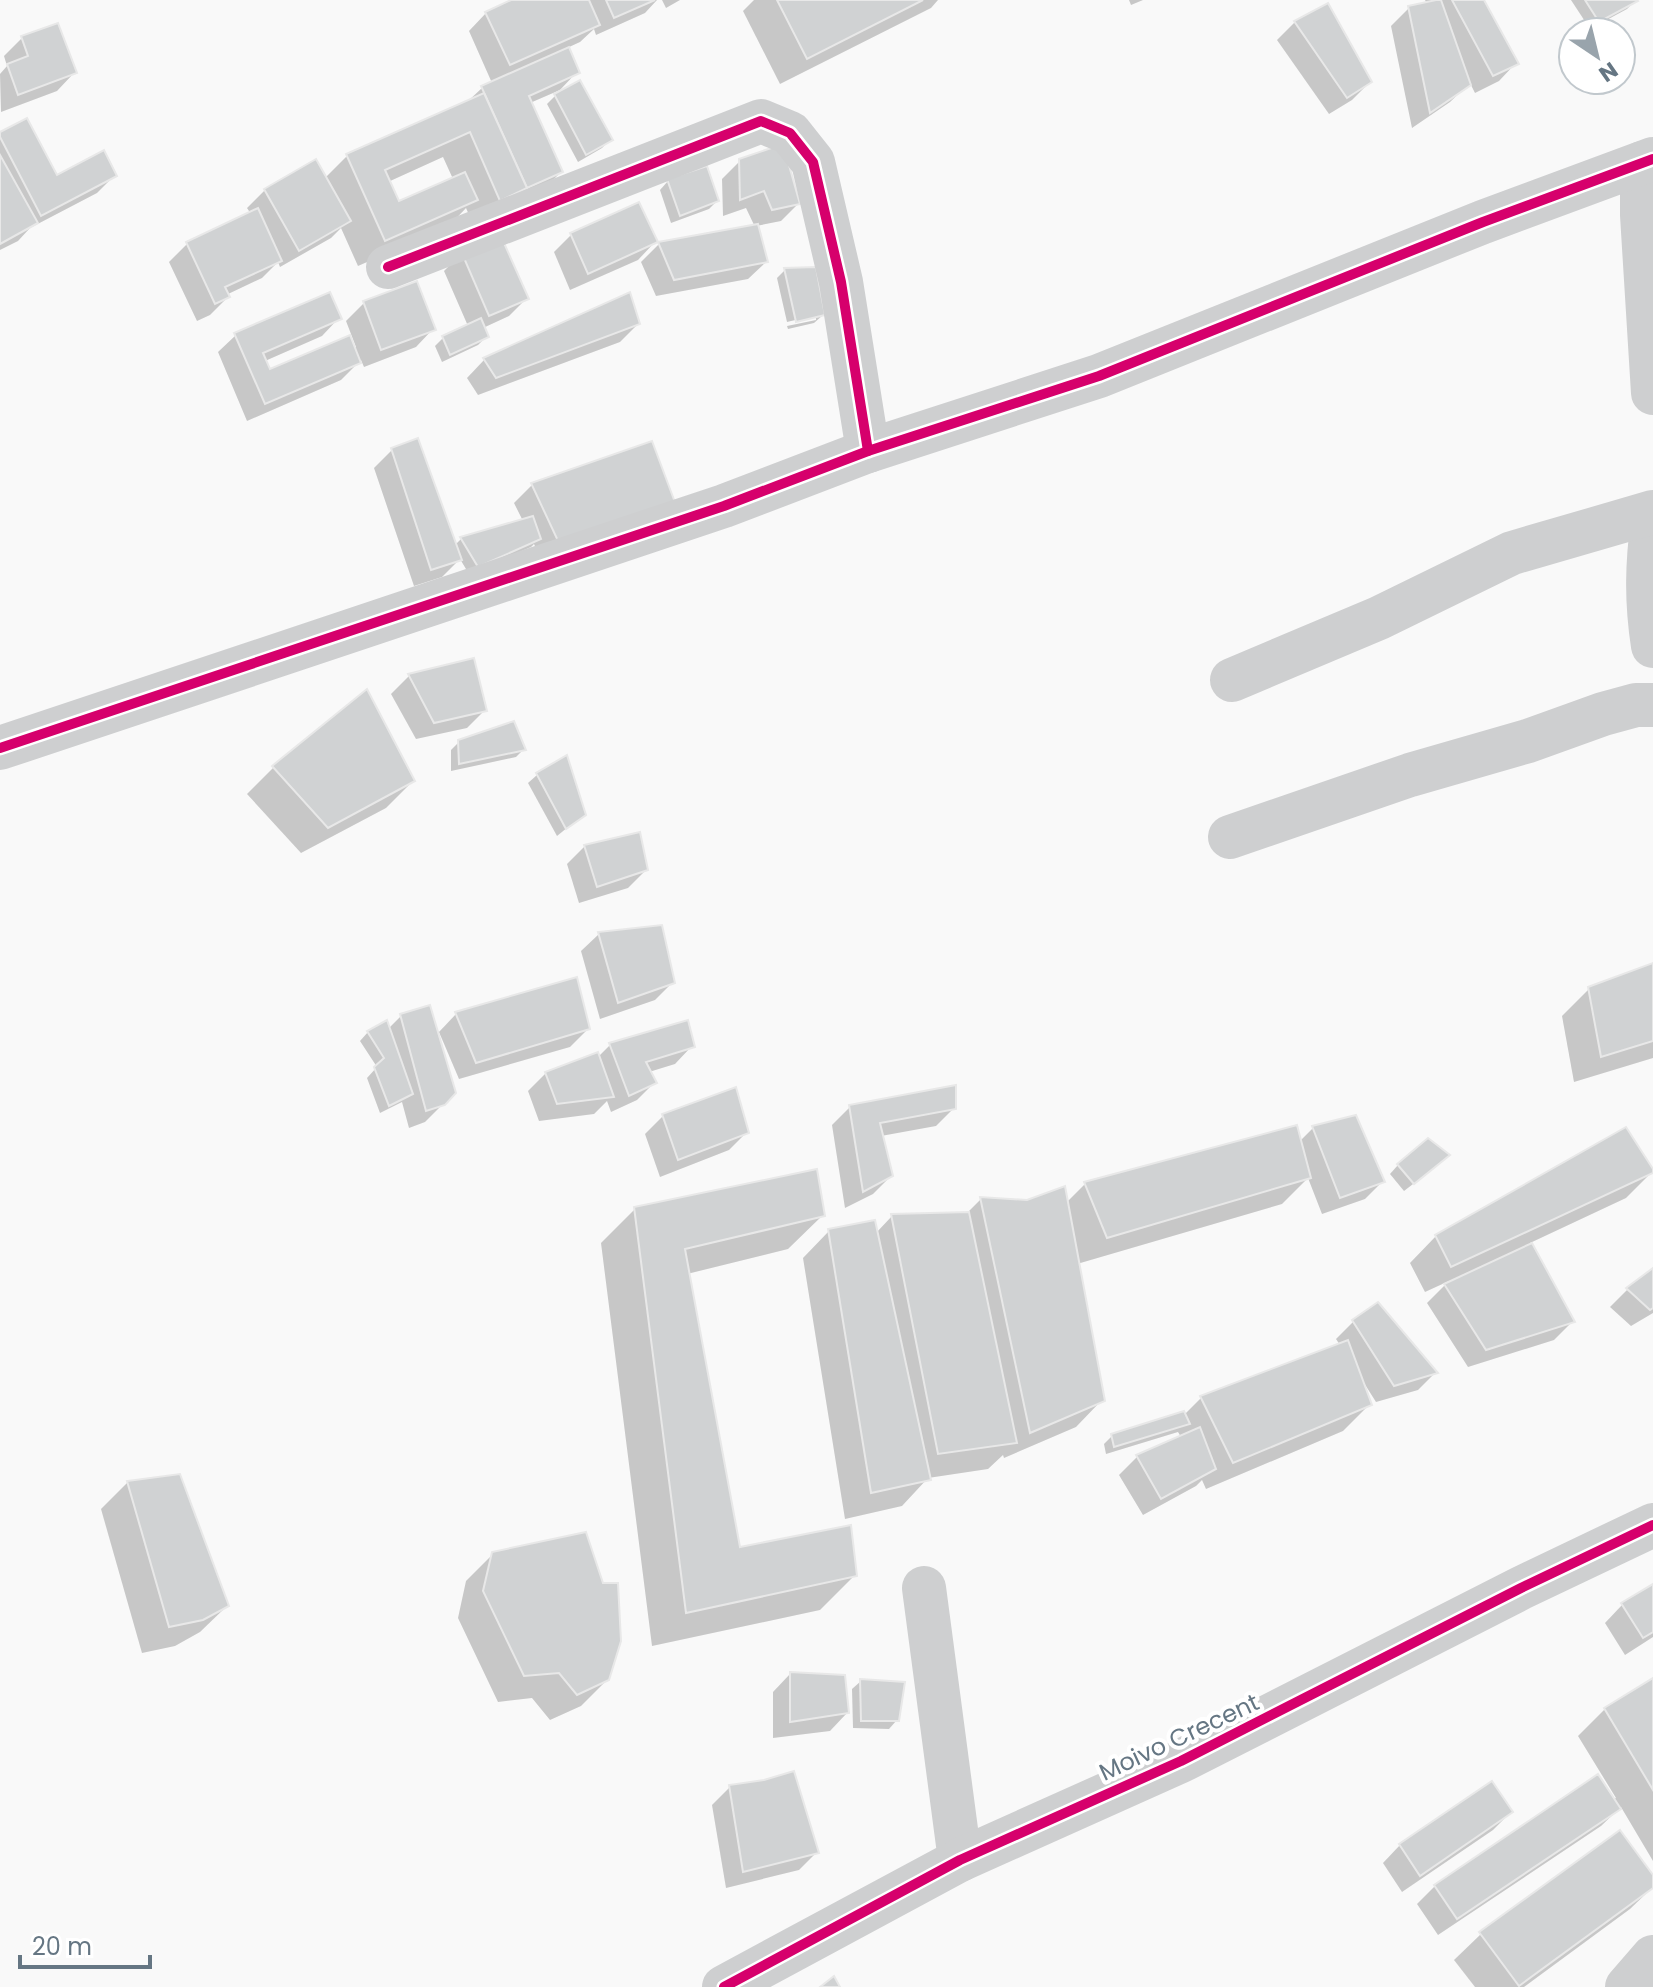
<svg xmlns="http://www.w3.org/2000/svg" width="1653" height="1987" font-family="Poppins,sans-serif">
<rect width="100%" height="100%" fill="#f9f9f9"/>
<g fill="#0003" fill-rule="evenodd">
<path d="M516 0H657L645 13 596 35 594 29 580 42 567 48 577 72 560 90 530 103 561 172 543 190 474 226 466 208 449 226 358 266 341 228 331 238 280 267 278 262 262 278 226 295 228 297 210 315 197 321 169 262 187 244 251 214 247 208 265 190 325 178 347 156 467 102 482 88 492 83 469 31 486 13ZM443 157 453 179 398 204 388 182Z"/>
<path d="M662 0H680L666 8Z"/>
<path d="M754 0H938L931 8 780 84 743 11Z"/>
<path d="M1129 0H1143L1131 5Z"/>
<path d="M1425 0H1482L1516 63 1499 81 1475 93 1470 83 1450 102 1412 128 1391 26 1409 8 1427 4Z"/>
<path d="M1571 0H1635V1L1627 9 1590 29Z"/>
<path d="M1327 5 1370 82 1352 100 1329 114 1277 40 1295 22Z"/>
<path d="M57 25 74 73 57 91 1 112 0 74 7 66 4 56 22 38Z"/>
<path d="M555 96 610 140 602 148 578 162 547 104Z"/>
<path d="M0 134 56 177 115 175 97 193 30 228 18 241 0 250Z"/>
<path d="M740 161 798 204 781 221 756 226 766 262 748 279 656 296 641 262 659 244 755 227 746 208 723 216 722 179Z"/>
<path d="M668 181 717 201 709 209 671 223 660 190Z"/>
<path d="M571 235 655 242 638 260 570 290 554 252Z"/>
<path d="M462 253 526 299 509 316 483 328 487 336 478 345 442 362 435 346 443 338 468 326 444 271Z"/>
<path d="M785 270 823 315 814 323 788 329 787 326 816 320V315L787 322 777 278Z"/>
<path d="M629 295 638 324 620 342 478 395 467 378 484 360Z"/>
<path d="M364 303 433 329 416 347 364 367 361 360 341 380 247 421 218 352 236 335 339 318 322 336 265 361 269 371 353 348 356 347 346 321Z"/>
<path d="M651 444 541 559 534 544 531 547 469 574 460 559 442 577 414 586 374 468 392 450 454 546 461 539 523 521 514 503 532 485Z"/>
<path d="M473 660 485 710 467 728 416 739 391 694 409 676Z"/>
<path d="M459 742 524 749 516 757 451 771V750Z"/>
<path d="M566 758 584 814 557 836 528 783 537 775Z"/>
<path d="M274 767 413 781 386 808 301 853 247 794Z"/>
<path d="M585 846 646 870 628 888 579 903 567 864Z"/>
<path d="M599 934 673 982 655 1000 600 1019 581 951Z"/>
<path d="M1653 966V1058L1574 1082 1562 1016 1589 989Z"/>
<path d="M456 1014 588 1029 570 1047 459 1079 439 1032Z"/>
<path d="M401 1016 443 1104 425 1122 409 1128 402 1102 380 1113 367 1078 377 1067 360 1041 368 1032 388 1029Z"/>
<path d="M610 1045 692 1046 675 1064 649 1072 655 1082 637 1100 611 1112 607 1101 594 1114 539 1121 528 1091 546 1073 598 1057Z"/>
<path d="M850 1107 954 1108 936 1126 881 1136 891 1176 873 1194 845 1208 832 1125Z"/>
<path d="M663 1116 747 1132 729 1150 660 1177 645 1134Z"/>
<path d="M1313 1128 1383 1181 1365 1199 1322 1214 1308 1178 1282 1204 1077 1264 1102 1400 1076 1427 1004 1458 1003 1455 988 1469 928 1478 902 1506 845 1519 803 1258 829 1231 876 1233 892 1216 966 1214 981 1199 1066 1203 1085 1184 1299 1142Z"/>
<path d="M1439 1164 1404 1191 1390 1174 1398 1165Z"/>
<path d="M1652 1172 1626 1198 1530 1243 1572 1322 1554 1340 1468 1367 1427 1303 1449 1281 1425 1292 1410 1263 1436 1236Z"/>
<path d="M635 1209 823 1215 788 1249 687 1274 738 1549 855 1575 820 1610 652 1646 601 1243Z"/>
<path d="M1653 1270V1313L1631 1326 1610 1307 1627 1290Z"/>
<path d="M1354 1321 1435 1373 1418 1390 1376 1402 1364 1383 1362 1384 1370 1404 1343 1431 1206 1489 1202 1480 1196 1486 1143 1515 1119 1475 1137 1457 1181 1437 1178 1432 1106 1454 1104 1444 1112 1436 1184 1415 1201 1398 1340 1345 1336 1339Z"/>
<path d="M179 1476 227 1606 200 1632 175 1646 142 1653 101 1509 127 1483Z"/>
<path d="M493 1554 608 1679 581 1706 550 1720 532 1698 498 1702 458 1618 466 1581Z"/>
<path d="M1653 1586V1637L1625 1655 1605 1623 1622 1605Z"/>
<path d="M790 1674 847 1713 830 1731 773 1738V1692Z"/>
<path d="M1653 1680V1861L1621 1807 1601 1826 1438 1935 1417 1904 1435 1886 1616 1798 1578 1736 1605 1709Z"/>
<path d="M861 1681 897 1720 889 1729 853 1728 852 1689Z"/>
<path d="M764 1782 817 1852 799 1870 726 1888 712 1805 730 1787Z"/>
<path d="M1511 1812 1493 1830 1402 1892 1383 1863 1400 1845Z"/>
<path d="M1653 1878V1887L1630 1909 1524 1987H1475L1454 1960 1481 1934Z"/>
</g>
<g fill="#d0d2d3" stroke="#e8e8e8" stroke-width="2">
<path d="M511 0H589L600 25 510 65 485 12Z"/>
<path d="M606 0H655L614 18Z"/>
<path d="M777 0H923L807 59Z"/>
<path d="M1436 0H1441L1471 85 1430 113 1408 6Z"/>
<path d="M1452 0H1484L1519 64 1493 76Z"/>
<path d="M1585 0H1637L1638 1 1599 22Z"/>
<path d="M1328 3 1372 82 1347 98 1294 21Z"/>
<path d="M58 23 77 73 18 95 7 64 28 56 21 36Z"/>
<path d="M569 47 580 73 529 96 563 172 527 188 481 86Z"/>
<path d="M580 80 613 140 586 155 554 94Z"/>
<path d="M484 93 527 188 500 201 470 132 385 170 399 201 465 172 478 200 385 241 346 154Z"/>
<path d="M27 118 57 175 104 150 117 176 41 216 0 137V132Z"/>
<path d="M783 144 800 204 772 210 764 191 740 200 739 159Z"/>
<path d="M0 155 38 223 0 244Z"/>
<path d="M316 159 351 221 299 251 264 189Z"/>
<path d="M707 166 719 201 680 216 667 179Z"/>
<path d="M639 202 658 242 588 274 570 233Z"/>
<path d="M258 208 282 261 225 287 230 297 215 304 186 242Z"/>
<path d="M758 224 768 262 674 280 658 242Z"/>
<path d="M500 234 529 299 489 316 461 251Z"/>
<path d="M816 267 825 315 796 322 784 268Z"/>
<path d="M417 281 436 330 381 350 363 301Z"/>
<path d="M330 292 342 319 263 353 270 369 350 335 361 363 265 404 234 333Z"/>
<path d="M630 292 640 324 496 378 483 358Z"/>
<path d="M481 318 489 337 450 355 442 336Z"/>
<path d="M418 438 462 560 431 570 391 448Z"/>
<path d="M652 441 676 505 559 543 531 483Z"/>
<path d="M533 516 541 539 478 567 460 537Z"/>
<path d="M474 658 487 711 434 723 408 674Z"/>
<path d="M367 689 415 781 328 828 272 766Z"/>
<path d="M514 721 526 750 459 764 458 740Z"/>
<path d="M567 755 586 815 566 829 536 773Z"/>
<path d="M640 832 648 870 597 887 584 845Z"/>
<path d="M662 925 675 983 618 1003 598 932Z"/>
<path d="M1653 963V1041L1601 1057 1588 987Z"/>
<path d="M577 977 590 1029 476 1063 455 1012Z"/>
<path d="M430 1005 456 1093 445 1105 426 1111 400 1014Z"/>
<path d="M387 1020 413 1094 389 1106 374 1067 384 1058 367 1031Z"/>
<path d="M688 1020 695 1047 646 1062 657 1083 629 1096 609 1043Z"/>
<path d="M598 1052 614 1097 557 1104 545 1072Z"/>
<path d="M956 1085V1109L880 1123 893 1176 863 1192 849 1105Z"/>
<path d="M736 1087 749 1133 678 1160 662 1114Z"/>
<path d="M1356 1115 1385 1182 1340 1198 1312 1126Z"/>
<path d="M1297 1125 1311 1178 1107 1238 1084 1182Z"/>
<path d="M1626 1127 1653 1169V1173L1451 1267 1435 1235Z"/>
<path d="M1428 1138 1450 1155 1414 1184 1397 1164Z"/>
<path d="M817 1169 825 1216 685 1249 740 1547 851 1525 857 1576 686 1613 634 1207Z"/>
<path d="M1065 1186 1105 1401 1030 1433 980 1197 1027 1200Z"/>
<path d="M969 1212 1017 1443 938 1454 891 1214Z"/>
<path d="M875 1220 931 1480 871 1493 828 1229Z"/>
<path d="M1532 1243 1575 1322 1486 1350 1444 1284Z"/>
<path d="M1653 1268V1308L1650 1310 1626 1288Z"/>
<path d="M1378 1302 1438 1373 1394 1386 1352 1320Z"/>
<path d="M1348 1340 1372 1405 1233 1463 1200 1396Z"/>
<path d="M1184 1411 1190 1424 1114 1447 1111 1434Z"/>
<path d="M1200 1427 1216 1469 1161 1499 1136 1455Z"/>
<path d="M180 1474 229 1606 203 1620 169 1627 127 1481Z"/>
<path d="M586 1532 603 1583H618L621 1641 609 1680 577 1695 559 1673 524 1676 483 1591 492 1552Z"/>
<path d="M1653 1584V1632L1643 1638 1621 1603Z"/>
<path d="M790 1672 845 1675 849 1713 790 1722Z"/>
<path d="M1653 1678V1790L1604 1708Z"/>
<path d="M860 1679 905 1682 899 1721H861Z"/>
<path d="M794 1771 819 1853 743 1872 729 1785 764 1780Z"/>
<path d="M1598 1774 1621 1809 1457 1919 1434 1885Z"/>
<path d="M1492 1781 1513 1812 1420 1876 1399 1844Z"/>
<path d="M1620 1830 1653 1875V1888L1519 1986 1479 1932Z"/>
<path d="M834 1976 840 1987H820Z"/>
</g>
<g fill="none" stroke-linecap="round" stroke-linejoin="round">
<g stroke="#cecfd0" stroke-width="44">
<path d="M1642 163V215L1653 393"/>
<path d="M388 267 761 121 790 133 813 162 841 282 868 451"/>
<path d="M1653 518C1647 564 1646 600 1653 646"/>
<path d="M1232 680 1379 618 1512 553 1653 512"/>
<path d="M0 748 724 506 868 451 1099 376 1483 222 1653 159"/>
<path d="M1230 837 1410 775 1528 741 1603 714 1636 705H1653"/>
<path d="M924 1588 960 1860"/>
<path d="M724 1987 960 1860 1181 1761 1521 1588 1653 1525"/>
<path d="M1627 1987 1653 1957"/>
</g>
<defs>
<g id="cycleway">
<path d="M388 267 761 121 790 133 813 162 841 282 868 451"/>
<path d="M0 748 724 506 868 451 1099 376 1483 222 1653 159"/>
<path d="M724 1987 960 1860 1181 1761 1521 1588 1653 1525"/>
</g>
</defs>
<use href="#cycleway" stroke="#fff" stroke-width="15"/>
<use href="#cycleway" stroke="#d6006c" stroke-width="10"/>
</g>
<g text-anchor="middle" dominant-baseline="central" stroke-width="8" stroke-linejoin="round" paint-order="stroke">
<g font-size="24" fill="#657683" stroke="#fff">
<text transform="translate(1179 1737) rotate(-25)">Moivo Crecent</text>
</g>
</g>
<g transform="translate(1597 56) rotate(145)"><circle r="38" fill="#ffffff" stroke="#c1c8cd" stroke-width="2"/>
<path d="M0-6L14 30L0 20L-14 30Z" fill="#99a4ac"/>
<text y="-12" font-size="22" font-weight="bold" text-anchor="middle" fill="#657683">N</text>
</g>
<path d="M20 1955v12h130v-12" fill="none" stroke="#657683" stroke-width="4"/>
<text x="32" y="1955" font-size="24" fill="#657683" stroke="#ffffff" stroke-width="6" paint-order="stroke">20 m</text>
</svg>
